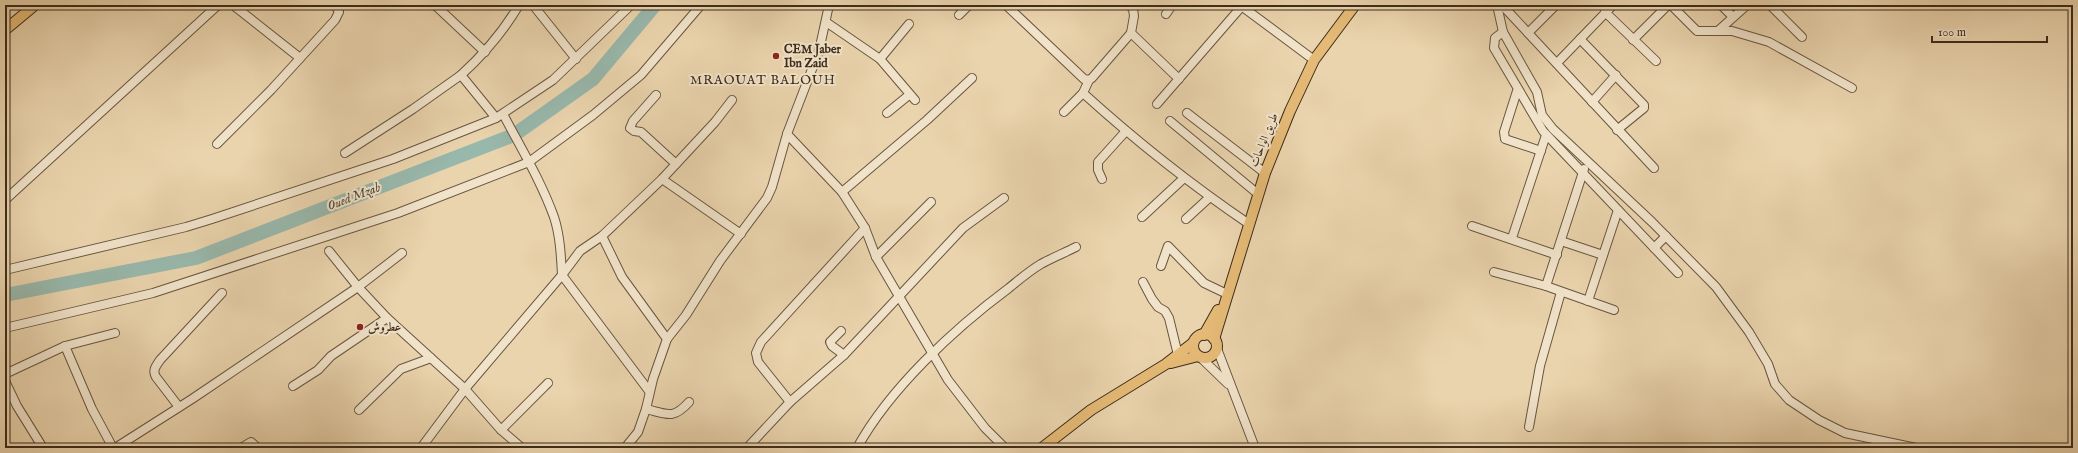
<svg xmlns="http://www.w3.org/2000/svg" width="2078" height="453" font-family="'IM FELL English',Amiri,serif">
<rect width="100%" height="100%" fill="#ead4ad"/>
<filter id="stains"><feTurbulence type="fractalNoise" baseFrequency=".005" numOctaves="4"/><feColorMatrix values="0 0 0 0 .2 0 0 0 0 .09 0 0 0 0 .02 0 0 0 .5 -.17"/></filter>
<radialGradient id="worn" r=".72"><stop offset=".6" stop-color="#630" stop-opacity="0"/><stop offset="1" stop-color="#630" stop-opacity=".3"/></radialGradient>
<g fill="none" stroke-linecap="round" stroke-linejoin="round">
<path stroke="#98b8ac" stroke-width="14" d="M5 295 196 258 514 135 593 79 655 5"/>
<defs>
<g id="minor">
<path d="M233 5 300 58"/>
<path d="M435 5 485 52"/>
<path d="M533 5 576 59"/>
<path d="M829 5 819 51 787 134 842 192 865 228 876 257 948 380 985 428 1005 448"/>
<path d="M1006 5 1084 79 1089 80 1092 78 1131 33"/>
<path d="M1129 5 1133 9 1134 16 1131 33 1179 79"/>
<path d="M1240 5 1314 60"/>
<path d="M1497 5 1503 32 1537 92 1542 115 1553 129 1652 222 1716 287 1749 332 1768 364 1775 384 1789 400 1819 420 1845 433 1916 448"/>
<path d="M1502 5 1654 168"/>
<path d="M1671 5 1697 31H1732L1769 42 1852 88"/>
<path d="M1721 5 1733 17"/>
<path d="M1770 5 1802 37"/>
<path d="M1605 12 1656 61"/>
<path d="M1166 14 1172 5"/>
<path d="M959 15 969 5"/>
<path d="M826 22 880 59 915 100"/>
<path d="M1719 30 1747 5"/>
<path d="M1503 32 1495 38 1494 48 1543 131 1678 273"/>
<path d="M1528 33 1556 5"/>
<path d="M1580 39 1644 105V108L1617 130"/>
<path d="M1633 40 1668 5"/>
<path d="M880 59 909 24"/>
<path d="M1557 63 1613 5"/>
<path d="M1517 91 1504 132 1505 139 1541 151"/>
<path d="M1083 93C1136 141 1190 184 1249 224"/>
<path d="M656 95 633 121 630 128 634 131 641 132 676 164"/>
<path d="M1592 102 1616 75"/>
<path d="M1157 104 1242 6"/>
<path d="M1064 112 1083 93 1089 80"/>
<path d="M887 113 909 95"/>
<path d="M1187 113 1265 173"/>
<path d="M503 114C521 148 541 181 554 217 560 235 561 256 562 275L649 391"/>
<path d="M496 118 461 75C484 54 503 32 519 5"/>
<path d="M1170 121 1258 194"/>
<path d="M217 144 271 90 335 20 339 12 335 5"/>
<path d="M345 153 413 109 461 75"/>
<path d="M662 179 741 234"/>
<path d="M1102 179 1098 170V162L1126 131"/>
<path d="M842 192 927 120 972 78"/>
<path d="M5 200 218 5"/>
<path d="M1142 217 1184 178"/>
<path d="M1186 219 1210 197"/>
<path d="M1472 226 1557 255"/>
<path d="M602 236 622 277 667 339"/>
<path d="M1512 238 1546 135"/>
<path d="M1561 241 1603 255"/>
<path d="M1654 248 1666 236"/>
<path d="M329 251 358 287 387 318 465 389 501 430 522 448"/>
<path d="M876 257 931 202"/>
<path d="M1161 266 1168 246 1204 283 1227 294"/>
<path d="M5 270 186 227 212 219 393 159 496 118 553 80 631 5"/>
<path d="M1494 272 1546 286 1614 310"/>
<path d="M1143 282 1152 299 1158 307 1165 311 1169 318 1178 355"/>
<path d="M1546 286 1584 169"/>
<path d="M1588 301 1618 210"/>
<path d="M5 328 153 293 398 213 529 162 593 115 641 75 701 5"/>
<path d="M841 331 830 342 832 346 844 355"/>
<path d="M65 346 92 409 113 448"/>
<path d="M1216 346 1255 448"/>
<path d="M1201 358 1228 384"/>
<path d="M5 374 65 346 115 333"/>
<path d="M5 381 17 406 43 448"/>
<path d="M293 386 318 370 331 356 387 318"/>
<path d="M790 402 758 362 756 353 761 342 865 228"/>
<path d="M179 407 156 377C152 370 156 366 160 360L222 293"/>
<path d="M646 409C667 414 673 420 689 402"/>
<path d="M359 410 401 369 431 358"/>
<path d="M1529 427 1540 366 1561 292"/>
<path d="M501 430 548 383"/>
<path d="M115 448 192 399 358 287 402 253"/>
<path d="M241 448 251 442 258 448"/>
<path d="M421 448 465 389 562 275 580 251 602 236 662 179 715 122 732 100"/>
<path d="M625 448 638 432 646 409 653 379 667 339 686 315 720 261 767 198 772 187 787 134"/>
<path d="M747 448 790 402 844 355 963 228 1004 198"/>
<path d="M857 448C890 388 954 329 1009 288 1019 280 1029 271 1041 264 1052 258 1064 253 1076 247"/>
</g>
<g id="major">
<path d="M5 30 35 5"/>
<circle cx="1205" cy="346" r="12"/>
<path d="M1204 335 1218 310"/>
<path d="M1214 339 1265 173 1290 111 1314 60 1355 5"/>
<path d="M1171 363 1198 356"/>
<path d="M1042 448 1091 410 1166 364 1193 343"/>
</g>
</defs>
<use href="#minor" stroke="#685640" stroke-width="10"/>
<use href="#major" stroke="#3d2c1b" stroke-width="12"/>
<use href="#minor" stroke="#f1e3ca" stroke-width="8"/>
<use href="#major" stroke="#e5ba76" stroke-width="10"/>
</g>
<g fill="#8f2418" stroke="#f1e3ca" stroke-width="1.5">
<circle cx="776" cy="56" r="4"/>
<circle cx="360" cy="327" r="4"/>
</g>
<g text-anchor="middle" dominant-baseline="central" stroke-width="4" stroke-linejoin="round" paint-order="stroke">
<g font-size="12" font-weight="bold" fill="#3d2c1b" stroke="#f1e3ca" text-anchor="start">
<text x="784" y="49">CEM Jaber<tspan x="784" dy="14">Ibn Zaid</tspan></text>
<text x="368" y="327">عطروش</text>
</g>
<g font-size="12" fill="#3d2c1b" stroke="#f1e3ca">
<text transform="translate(1264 140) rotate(-68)">طريق الواحات</text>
</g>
<g font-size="13" letter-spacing="1" fill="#3d2c1b" stroke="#f1e3ca">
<text x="763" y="80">MRAOUAT BALOUH</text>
</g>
<g font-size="13" font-style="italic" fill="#4f4838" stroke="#f1e3ca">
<text transform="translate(354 197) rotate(-21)">Oued Mzab</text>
</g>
</g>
<rect width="2078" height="453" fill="none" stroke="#ead4ad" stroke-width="20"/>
<rect x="6" y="6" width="2066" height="441" fill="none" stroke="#3d2c1b" stroke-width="2"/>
<rect x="10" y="10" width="2058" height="433" fill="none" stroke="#3d2c1b"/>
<path d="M1932 36v6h115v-6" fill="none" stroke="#3d2c1b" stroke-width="2"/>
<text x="1938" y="36" font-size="12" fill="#3d2c1b" stroke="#f1e3ca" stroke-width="3" paint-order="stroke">100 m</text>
<rect width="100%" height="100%" filter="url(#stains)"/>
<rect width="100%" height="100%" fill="url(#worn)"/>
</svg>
